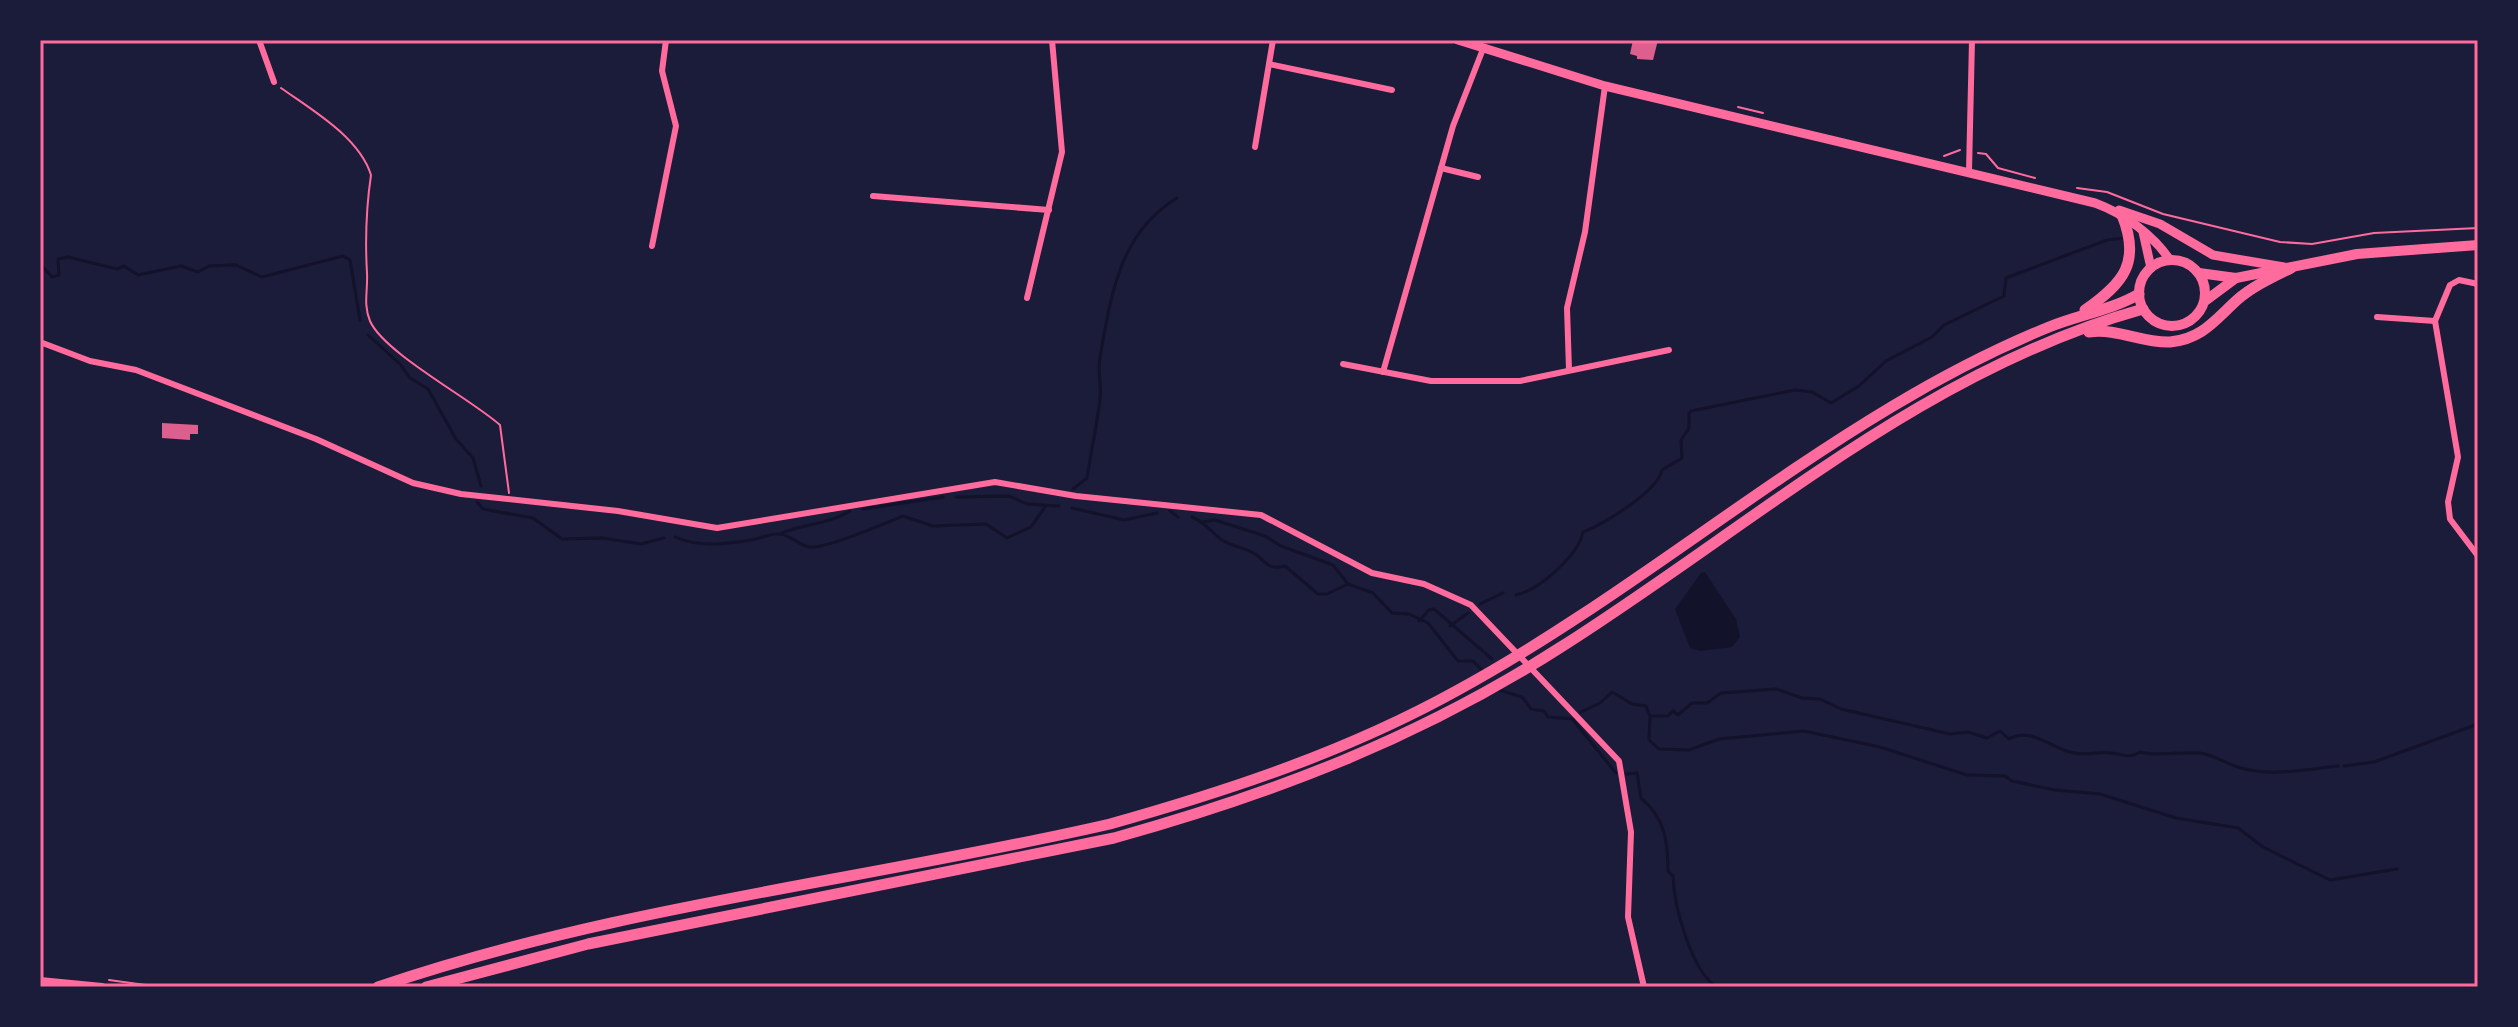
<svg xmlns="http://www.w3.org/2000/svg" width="2518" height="1027" font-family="Quicksand,sans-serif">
<rect width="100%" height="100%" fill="#1b1b3a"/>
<path fill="#12122b" d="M1705 572 1736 619 1740 637 1732 647 1700 651 1690 648 1675 609 1701 573Z"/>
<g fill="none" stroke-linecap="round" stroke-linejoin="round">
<g stroke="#12122b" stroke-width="3">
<path d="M40 264 52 277 59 275 58 259 68 257 117 269 124 266 138 275 181 266 198 272 209 266 236 265 262 277 343 256 350 260 360 320"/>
<path d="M368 335 400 364 410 378 428 389 456 439 473 458 481 486"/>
<path d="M1691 411 1795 390 1812 392 1831 403 1859 386 1886 361 1932 337 1944 325 2004 296 2006 278 2107 240 2125 238"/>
<path d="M1073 489 1087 478C1091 452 1097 425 1100 399 1102 386 1097 370 1100 357 1111 296 1119 233 1177 198"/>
<path d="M956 497 1009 496 1027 504 1059 506"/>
<path d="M477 502 483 509 533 518 562 539 602 538 641 544 664 538"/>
<path d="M1072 508 1124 520 1157 513"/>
<path d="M863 509 943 497"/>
<path d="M1170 511 1178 517"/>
<path d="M1192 517C1205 522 1211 532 1222 540 1232 547 1249 548 1258 556 1267 564 1271 570 1285 566L1318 594H1327L1348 584"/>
<path d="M1203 522 1215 520 1265 536 1281 546 1333 565 1348 584 1373 593 1392 613 1409 614 1428 623 1458 661H1473L1484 672"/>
<path d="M780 534C804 523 828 525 850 511"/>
<path d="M675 537C700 548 729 544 756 539 763 537 773 533 780 534 790 535 799 545 809 547 824 550 886 523 903 516L933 526 986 524 1007 538 1031 527 1045 507"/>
<path d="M1516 595C1539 590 1578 556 1583 532 1604 524 1658 491 1662 470L1682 458 1681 440 1689 428V413"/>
<path d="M1480 604 1503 593"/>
<path d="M1419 621 1429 610 1434 609 1492 659"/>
<path d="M1450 626 1468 613"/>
<path d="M1499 690 1522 697 1531 709 1544 711 1548 717 1574 719"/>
<path d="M1581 712 1600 703 1612 692 1632 704 1646 706 1650 716H1668L1673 711 1678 715 1692 703H1707L1721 693 1776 689 1802 698 1820 699 1841 709 1950 734 1968 732 1987 738 2000 731 2009 739C2032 726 2053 750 2074 753 2087 756 2099 751 2111 753 2123 754 2130 759 2140 752 2155 757 2183 751 2200 753 2215 755 2226 764 2241 768 2272 777 2307 769 2338 766"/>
<path d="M1650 716 1649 740 1659 749 1689 750 1719 739 1804 731 1880 747 1967 775 2005 776 2012 781 2055 790 2100 794 2176 818 2238 828 2263 847 2330 880 2397 869"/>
<path d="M1574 721 1616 773"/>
<path d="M2344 766 2374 762 2478 724"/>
<path d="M1626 774 1637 773 1641 798C1665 818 1668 842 1668 871L1673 876C1674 907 1691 969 1716 987"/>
</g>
</g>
<g fill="#dd5f8e">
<path d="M1633 40H1658L1653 60 1637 59V56L1630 54Z"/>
<path d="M162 423 198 425V434H190V440L162 438Z"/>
</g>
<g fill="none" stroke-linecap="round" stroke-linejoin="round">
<g stroke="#ff6b9d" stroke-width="2">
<path d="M281 88C312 110 359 137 371 175 366 209 365 239 367 273 368 291 363 304 370 321 384 353 471 399 500 425L509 493"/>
<path d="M1738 107 1763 113"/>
<path d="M1978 153 1986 154 1998 168 2035 178"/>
<path d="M1944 156 1960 150"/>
<path d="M2077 188 2107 192 2163 214 2280 242 2312 244 2374 233 2478 228"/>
<path d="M109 980 160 987"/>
</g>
<g stroke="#ff6b9d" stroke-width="6">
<path d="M259 40 274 82"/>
<path d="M1269 64 1392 90"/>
<path d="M1255 147 1273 40"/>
<path d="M1441 168 1478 177"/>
<path d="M1969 171 1972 40"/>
<path d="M873 196 1049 210"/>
<path d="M652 246 676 126 662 71 666 40"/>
<path d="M2478 284 2459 280 2450 285 2435 321 2458 457 2448 502 2450 519 2478 556"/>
<path d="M1027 298 1062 152 1052 40"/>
<path d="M2377 317 2435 321"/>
<path d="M40 342 90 361 136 370 316 439 413 483 461 494 618 511 717 528 995 482 1076 496 1261 515 1372 573 1424 584 1471 605 1619 761 1631 832 1628 917 1644 987"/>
<path d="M1343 364 1431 381H1520L1669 350"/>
<path d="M1569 370 1567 308 1585 232 1605 86"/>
<path d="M1383 372 1453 126 1483 49"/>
</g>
<path stroke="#ff6b9d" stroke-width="8" d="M40 981 102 987"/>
<g stroke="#ff6b9d" stroke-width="9">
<path d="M1458 40 1605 86 2095 203C2125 214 2153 235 2170 260"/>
<path d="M2119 210 2160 224 2213 255 2284 267"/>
<path d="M2143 232 2151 268"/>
</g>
<g stroke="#ff6b9d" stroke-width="10">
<circle cx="2172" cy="293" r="33"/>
<path d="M2199 273 2236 278 2357 254 2478 245"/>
<path d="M2205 301 2236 278"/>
</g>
<g stroke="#ff6b9d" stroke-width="11">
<path d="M2085 310C2124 283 2141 262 2122 215"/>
<path d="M2089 332C2118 328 2141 343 2170 342 2202 339 2215 320 2237 300 2253 286 2273 277 2291 268"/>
<path d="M378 987C615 906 867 880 1110 824 1231 790 1348 751 1458 690 1610 607 1744 495 1893 406 1943 376 1995 349 2049 327 2078 315 2112 310 2139 294"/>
<path d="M426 987 588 944 1114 838C1275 793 1419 738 1561 647 1749 528 1924 370 2143 309"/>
</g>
</g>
<rect width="2518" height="1027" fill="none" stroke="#1b1b3a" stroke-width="84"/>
<rect x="42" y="42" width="2434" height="943" fill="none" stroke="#ff6b9d" stroke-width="3"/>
</svg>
